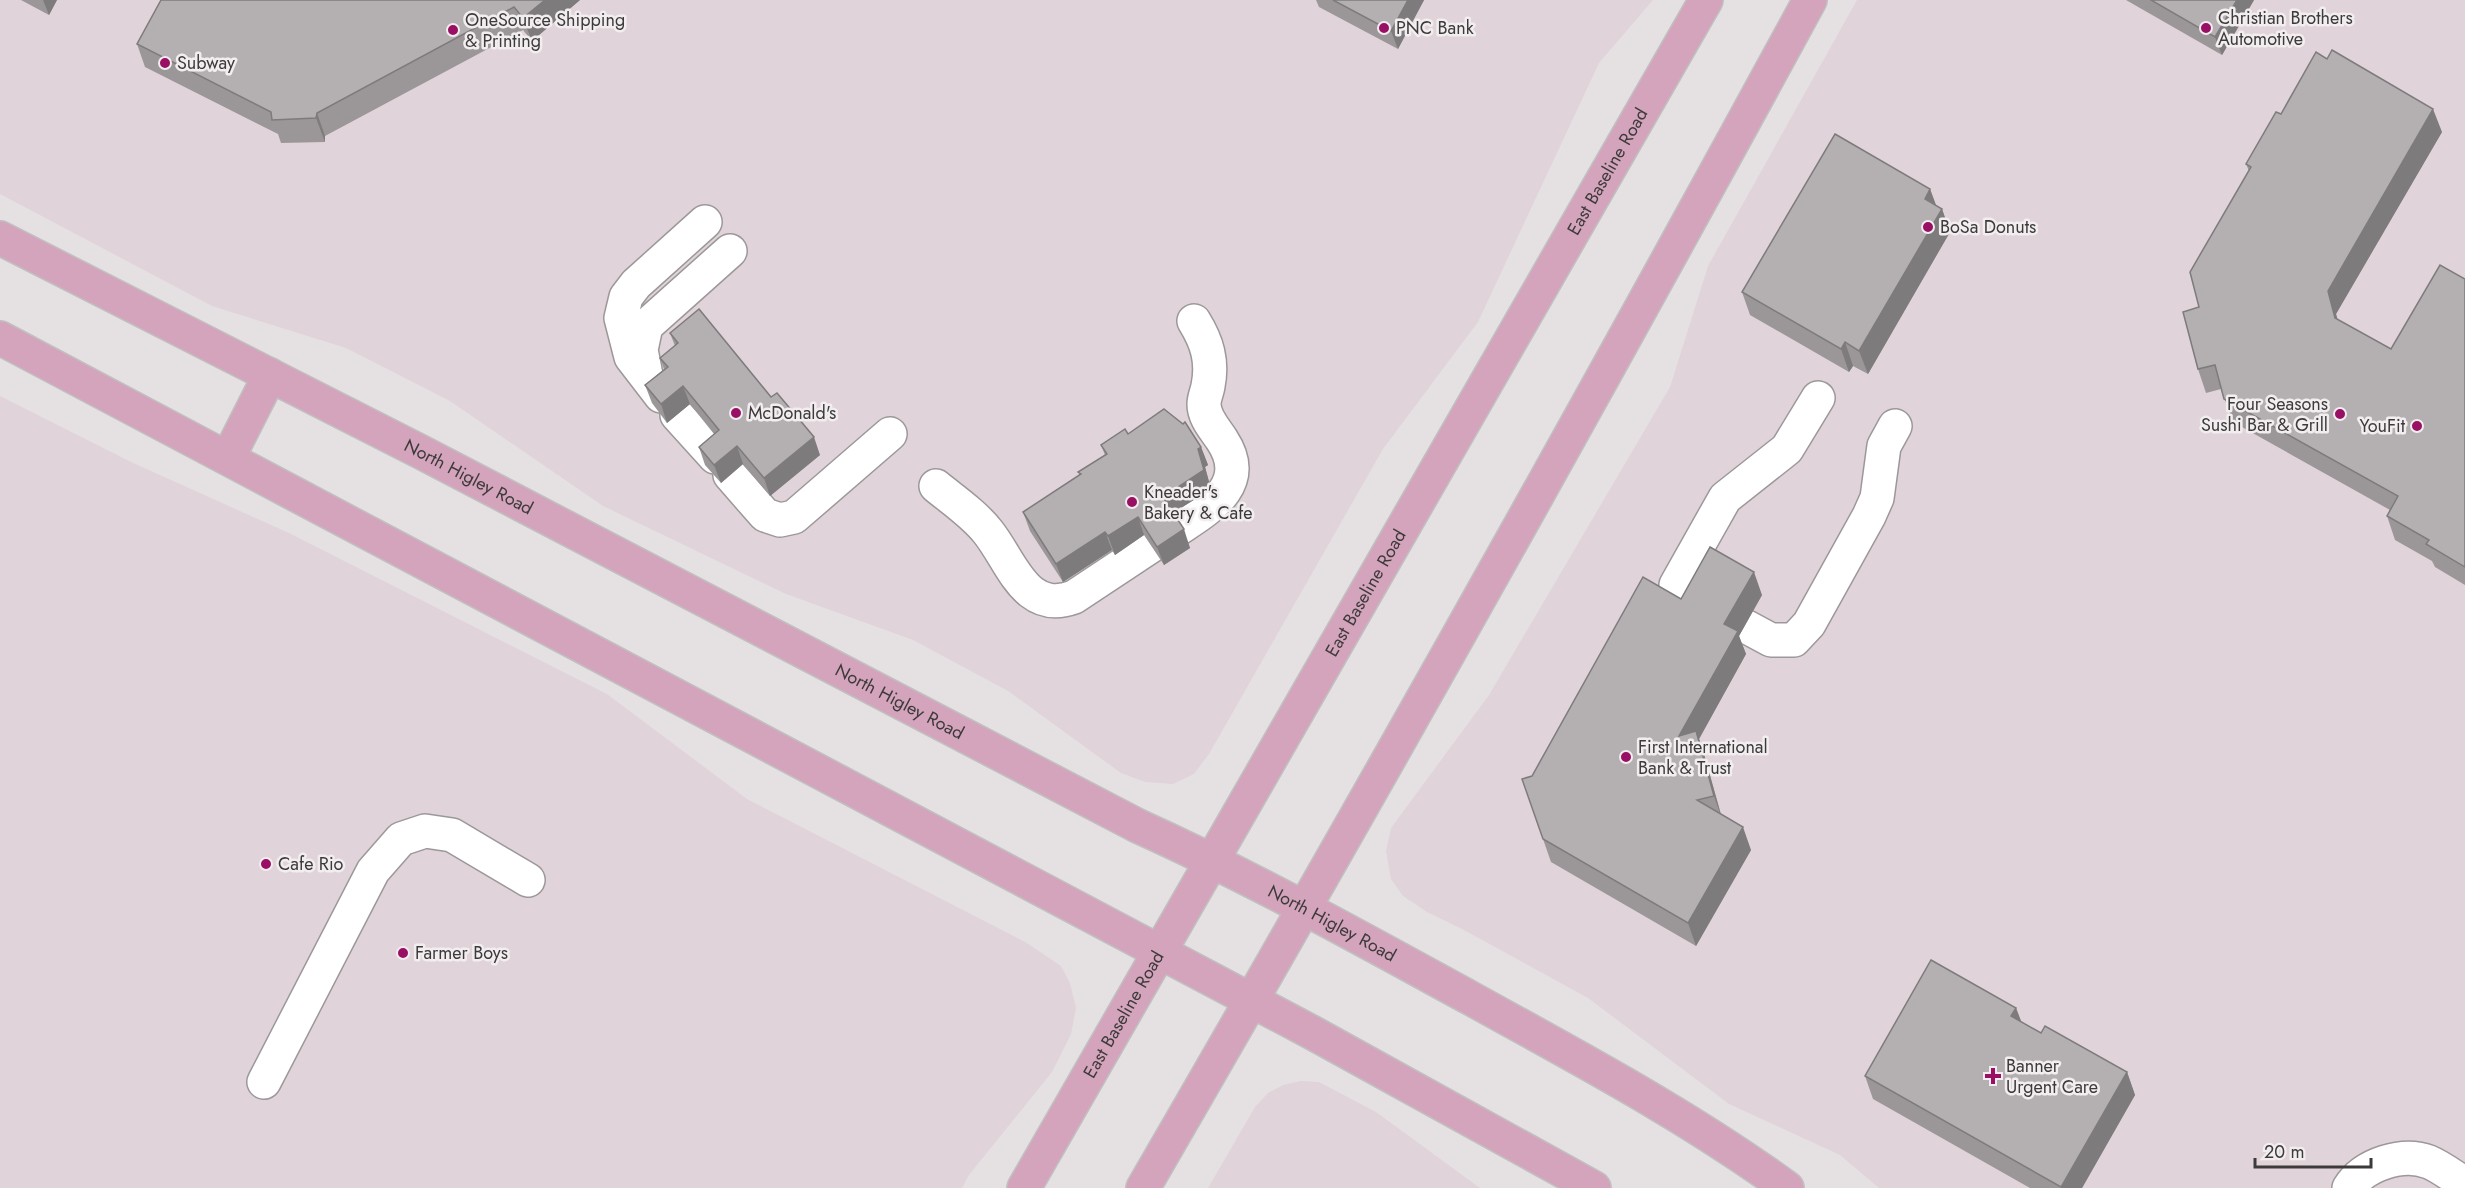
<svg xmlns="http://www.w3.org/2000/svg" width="2465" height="1188" font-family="Jost,sans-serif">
<rect width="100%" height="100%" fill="#e5e1e3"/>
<g fill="#e0d3d9">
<path d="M0 0H1653L1599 63 1478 322 1383 449 1209 754 1194 774 1173 784 1145 782 1121 773 1008 691 913 640 786 594 603 506 450 401 346 348 212 306 0 194Z"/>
<path d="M1857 0H2465V1188H1879L1840 1155 1729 1104 1588 998 1464 930 1427 912 1403 896 1391 879 1386 851 1391 828 1489 695 1670 387 1708 266Z"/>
<path d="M0 396 131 462 289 533 607 694 747 799 1027 943 1061 966 1070 983 1076 1008 1071 1034 1052 1072 969 1175 962 1188H0Z"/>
<path d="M1301 1081 1319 1082 1376 1112 1480 1188H1208L1255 1107 1268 1093 1283 1085Z"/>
</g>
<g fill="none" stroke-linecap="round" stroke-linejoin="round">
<defs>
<g id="minor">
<path d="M645 370 641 350 646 326 730 251"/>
<path d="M661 396 631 357 621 318 626 297 636 284 705 222"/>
<path d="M677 415 715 457"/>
<path d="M730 475 765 515 780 520 794 517 890 434"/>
<path d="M936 486C953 500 974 514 988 532 1012 562 1025 615 1074 597L1151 546"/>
<path d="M1178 529C1210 508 1251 484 1222 440 1215 429 1204 418 1204 404 1204 398 1207 392 1208 386 1213 361 1207 342 1194 321"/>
<path d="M1702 599 1676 585 1725 498 1787 449 1818 398"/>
<path d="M1745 626 1771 640H1794L1809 624 1869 516 1877 498 1884 446 1895 426"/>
<path d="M264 1082 373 871 401 839 425 831 452 835 528 880"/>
<path d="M2349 1188C2364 1164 2403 1152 2429 1162 2441 1167 2454 1177 2465 1184"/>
</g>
<g id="major">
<path id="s1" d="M0 238 421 452 1138 826C1253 878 1362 939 1472 999 1579 1058 1688 1116 1787 1188"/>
<path d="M0 338 1313 1033 1594 1188"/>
<path d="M228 458 270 375"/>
<path id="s2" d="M1024 1188 1706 0"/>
<path d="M1143 1188C1371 795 1593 399 1810 0"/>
</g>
</defs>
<use href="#minor" stroke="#9c989a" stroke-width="36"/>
<use href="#major" stroke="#c1c0c0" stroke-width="36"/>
<use href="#minor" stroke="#fff" stroke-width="33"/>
<use href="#major" stroke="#d4a4bc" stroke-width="33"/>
</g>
<g fill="#9b9798">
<path d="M21 0H57L49 15Z"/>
<path d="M580 0 532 41 523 30 325 136V142L281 143 278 134 145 67 137 44Z"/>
<path d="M1316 0H1424L1398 49 1319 7Z"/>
<path d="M2126 0H2254L2222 55Z"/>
<path d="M2281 114 2442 132 2336 314 2337 319 2391 349 2465 279V585L2435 567 2432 561 2395 540 2387 516 2390 510 2233 422 2221 389 2206 393 2198 369 2199 307 2249 171 2246 164Z"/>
<path d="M1930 189 1936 206 1942 209 1950 232 1868 374 1853 366 1849 372 1750 315 1742 292Z"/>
<path d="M670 333 771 397 820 455 770 496 743 464 721 483 705 465 699 447 714 434 690 404 667 423 652 403 645 385 664 369 660 358 675 346Z"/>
<path d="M1128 434 1201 447 1208 465 1205 467 1211 489 1173 513 1190 548 1164 565 1144 535 1115 555 1112 550 1063 582 1030 531 1023 512 1080 475 1078 472 1105 455 1101 445Z"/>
<path d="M1762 595 1739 636 1746 654 1699 739 1704 754 1721 814 1751 850 1696 946 1551 862 1543 839 1532 776 1681 599Z"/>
<path d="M2016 1008 2021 1022 2041 1033 2127 1072 2135 1095 2082 1188H2030L1873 1099 1865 1076Z"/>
</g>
<g fill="#7e7b7c">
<path d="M43 0H57L49 15Z"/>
<path d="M545 0H580L532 41 523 18Z"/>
<path d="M1408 0H1424L1398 49 1391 31Z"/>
<path d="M2237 0H2254L2222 55 2215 37Z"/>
<path d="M2433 109 2442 132 2336 314 2344 341 2335 318 2328 291Z"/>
<path d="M317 113 325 136V142L316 118Z"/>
<path d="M1930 189 1939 213 1925 199Z"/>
<path d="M1942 209 1950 232 1868 374 1859 351Z"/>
<path d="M1845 342 1853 366 1849 372 1841 349Z"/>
<path d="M683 386 690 404 667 423 661 404Z"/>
<path d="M814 437 820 455 770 496 764 478Z"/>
<path d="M737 446 743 464 721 483 714 465Z"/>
<path d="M1201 447 1208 465 1205 467 1211 489 1170 515 1163 497 1198 449Z"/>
<path d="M1138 517 1144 535 1115 555 1108 536Z"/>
<path d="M1184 529 1190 548 1164 565 1157 547Z"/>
<path d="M1105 532 1112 550 1063 582 1056 564Z"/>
<path d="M1754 572 1762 595 1739 636 1746 654 1699 739 1704 754 1722 819 1714 796 1679 736 1724 624Z"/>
<path d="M1743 827 1751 850 1696 946 1688 923Z"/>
<path d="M2016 1008 2025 1031 2011 1016Z"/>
<path d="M2127 1072 2135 1095 2082 1188H2061Z"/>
</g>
<g fill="#b4b0b1" stroke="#7e7b7c" stroke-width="1.5">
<path d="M161 0H545L523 18 514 7 317 113 316 118 272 120 271 112 137 44Z"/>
<path d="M1333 0H1408L1391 31Z"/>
<path d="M2151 0H2237L2215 37Z"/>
<path d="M2332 50 2433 109 2328 291 2335 318 2391 349 2440 265 2465 279V567L2426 544 2429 540 2387 516 2398 496 2224 399 2215 365 2198 369 2183 312 2199 307 2190 272 2251 167 2246 164 2276 112 2281 114 2316 52 2327 59Z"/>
<path d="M1835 134 1930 189 1925 199 1942 209 1859 351 1845 342 1841 349 1742 292Z"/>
<path d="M699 309 771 397 777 393 814 437 764 478 737 446 714 465 699 447 719 430 683 386 661 404 645 385 668 367 660 358 678 343 670 333Z"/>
<path d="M1164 409 1183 424 1185 422 1201 447 1198 449 1204 470 1163 497 1184 529 1157 547 1138 517 1108 536 1105 532 1056 564 1023 512 1081 474 1078 472 1107 454 1101 445 1125 429 1128 434Z"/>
<path d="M1710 547 1754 572 1724 624 1738 631 1679 736 1696 731 1714 796 1697 800 1743 827 1688 923 1543 839 1522 779 1532 776 1643 577 1681 599Z"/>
<path d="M1931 960 2016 1008 2011 1016 2041 1033 2045 1026 2127 1072 2061 1187 1865 1076Z"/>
</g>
<g fill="#980f63" stroke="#f2eef0" stroke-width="2">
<circle cx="1384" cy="28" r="6"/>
<circle cx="2206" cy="28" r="6"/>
<circle cx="453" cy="30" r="6"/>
<circle cx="165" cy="63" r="6"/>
<circle cx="1928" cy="227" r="6"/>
<circle cx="736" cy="413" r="6"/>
<circle cx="2340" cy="414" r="6"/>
<circle cx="2417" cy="426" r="6"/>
<circle cx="1132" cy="502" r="6"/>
<circle cx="1626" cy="757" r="6"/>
<circle cx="266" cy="864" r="6"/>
<circle cx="403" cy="953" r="6"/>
<path d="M1990 1067h6v6h6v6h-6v6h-6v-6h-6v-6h6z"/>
</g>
<g text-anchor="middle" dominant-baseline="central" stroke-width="5" stroke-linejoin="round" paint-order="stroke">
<g font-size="18" fill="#3c3a3b" stroke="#f2eef0" text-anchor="start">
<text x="2218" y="18">Christian Brothers<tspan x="2218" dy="21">Automotive</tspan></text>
<text x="465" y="20">OneSource Shipping<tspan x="465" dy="21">&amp; Printing</tspan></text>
<text x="1396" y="28">PNC Bank</text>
<text x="177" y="63">Subway</text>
<text x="1940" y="227">BoSa Donuts</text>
<text x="2328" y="404" text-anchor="end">Four Seasons<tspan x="2328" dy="21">Sushi Bar &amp; Grill</tspan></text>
<text x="748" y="413">McDonald's</text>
<text x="2405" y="426" text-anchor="end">YouFit</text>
<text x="1144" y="492">Kneader's<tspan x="1144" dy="21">Bakery &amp; Cafe</tspan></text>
<text x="1638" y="747">First International<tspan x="1638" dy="21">Bank &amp; Trust</tspan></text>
<text x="278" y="864">Cafe Rio</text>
<text x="415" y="953">Farmer Boys</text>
<text x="2006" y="1066">Banner<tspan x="2006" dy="21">Urgent Care</tspan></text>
</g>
<g font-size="18" fill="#3c3a3b" stroke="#f2eef0">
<text stroke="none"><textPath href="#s2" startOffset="1172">East Baseline Road</textPath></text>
<text stroke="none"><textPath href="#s1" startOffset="526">North Higley Road</textPath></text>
<text stroke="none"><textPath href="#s2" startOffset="686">East Baseline Road</textPath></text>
<text stroke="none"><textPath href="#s1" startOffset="1012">North Higley Road</textPath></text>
<text stroke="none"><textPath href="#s1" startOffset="1498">North Higley Road</textPath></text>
<text stroke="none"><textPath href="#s2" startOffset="200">East Baseline Road</textPath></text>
</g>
</g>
<path d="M2255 1158v9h116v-9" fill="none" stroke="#3c3a3b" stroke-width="3"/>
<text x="2264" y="1158" font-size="18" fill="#3c3a3b" stroke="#f2eef0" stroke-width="4.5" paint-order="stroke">20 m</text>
</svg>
